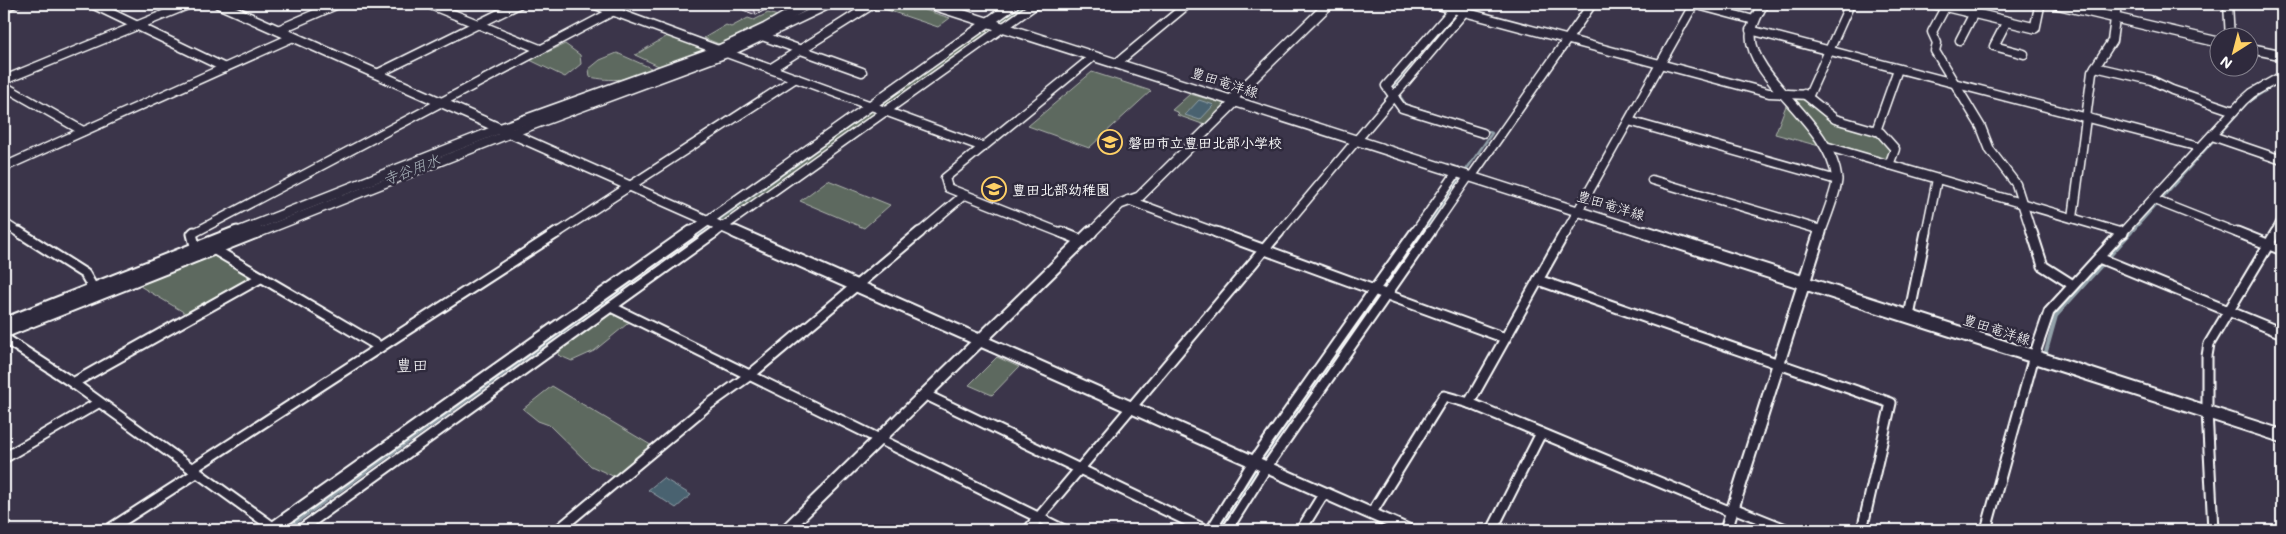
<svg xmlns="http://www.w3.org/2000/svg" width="2286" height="534" font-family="Mali,'Klee One',sans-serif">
<rect width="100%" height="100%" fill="#3b354a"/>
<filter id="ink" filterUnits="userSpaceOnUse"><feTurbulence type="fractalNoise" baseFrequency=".02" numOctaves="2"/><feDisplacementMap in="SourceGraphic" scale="10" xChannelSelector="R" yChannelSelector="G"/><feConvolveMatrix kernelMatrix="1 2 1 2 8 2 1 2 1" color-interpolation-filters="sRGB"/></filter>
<g filter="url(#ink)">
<g fill="#5d695e" stroke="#aeb4ae">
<path d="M808 4H820L767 34 208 251 262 277 192 317 123 276 719 50Z"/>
<path d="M893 4H906L950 18 938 27 884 9Z"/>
<path d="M1016 4H1035L722 227 707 221Z"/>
<path d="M768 13 778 16 749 32 719 44 704 38 726 25 731 27 748 18 754 20Z"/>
<path d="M671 34 714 50 663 68 635 55Z"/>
<path d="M565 44 580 55 581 64 565 77 530 60Z"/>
<path d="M617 53 651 68C636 82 609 81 590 77L589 69 600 60Z"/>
<path d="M1092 72 1151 91 1089 148 1028 126Z"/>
<path d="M1190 94 1226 104 1205 125 1177 115 1179 113 1172 110Z"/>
<path d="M1804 94 1837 122 1876 131 1895 149 1889 165 1775 134 1789 98Z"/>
<path d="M828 180 890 205 864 228 800 201Z"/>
<path d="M606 311H618L632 320 594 351 572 361 558 355 566 340Z"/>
<path d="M997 357 1019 367 992 395 969 385Z"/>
<path d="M552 386 654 447 617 478 591 466 549 425 538 421 523 409Z"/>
</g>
<g fill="#496270" stroke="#92a1a9">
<path d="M1199 100 1214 105 1200 120 1185 115Z"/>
<path d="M663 478 691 495 676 508 648 490Z"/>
</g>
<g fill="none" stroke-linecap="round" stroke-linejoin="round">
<g stroke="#92a1a9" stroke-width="2.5">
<path d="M997 22 1024 4"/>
<path d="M1432 113 1406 105 1393 86 1464 4"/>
<path d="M699 234 991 25"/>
<path d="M1421 234 1492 133 1483 130"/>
<path d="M2130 234 2248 102 2282 80"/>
</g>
<g stroke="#92a1a9" stroke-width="4">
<path d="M2045 355 2056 316 2131 232"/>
<path d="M1260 461 1422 232"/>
<path d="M284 530 701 232"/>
<path d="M1219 530 1257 467"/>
</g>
<g fill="#496270" fill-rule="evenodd">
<path d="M805 4H822L795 22H785L783 19 785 16Z"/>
<path d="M428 157 434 158 436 162 434 166 350 199H338L335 195 338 191Z"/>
</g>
<defs>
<g id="minor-far1">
<path d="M92 4 225 68"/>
<path d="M428 4 540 49"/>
<path d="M593 4 983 147"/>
<path d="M1434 4 1769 93 1809 95 1850 4"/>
<path d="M1458 4 1386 86 1402 108 1483 133"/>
<path d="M1947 4 1932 32 1937 43 1935 51 1981 127 1990 150 2016 184 2032 234"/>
<path d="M2228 4 2230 38"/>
<path d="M2007 21 1994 46 2024 54"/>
<path d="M278 30 338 4"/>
<path d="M1750 30 2199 147"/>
<path d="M765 37 862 72"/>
<path d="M1960 40 1974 13"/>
<path d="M1117 63 1188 4"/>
<path d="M2095 67 2151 80 2172 90 2234 111"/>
<path d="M770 69 873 4"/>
<path d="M377 74 519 4"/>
<path d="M4 80 190 4"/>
<path d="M4 86 83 131"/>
<path d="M1804 94 1835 119 1880 132 1895 149 1889 165"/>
<path d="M1629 121 1837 180"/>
<path d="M1876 131 1898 69"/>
<path d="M2212 136 2282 160"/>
<path d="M1825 146 2123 233"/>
<path d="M4 167 293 37"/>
<path d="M1471 177 1592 4"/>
<path d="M1652 180 1821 230"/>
<path d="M1128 200 1220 234"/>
<path d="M2154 200 2240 234"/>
<path d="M2073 218 2092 72 2112 41 2117 4"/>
<path d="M4 223 21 234"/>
<path d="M192 234 627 4"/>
<path d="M256 234 509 134 727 53 830 4"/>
<path d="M556 234 796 78"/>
<path d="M713 234 1036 4"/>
<path d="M918 234 964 195"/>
<path d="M1064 234 948 188 945 178 1094 56"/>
<path d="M1278 234 1471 4"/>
<path d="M1414 234 1457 172"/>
<path d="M1429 234 1469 176"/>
<path d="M1565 234 1694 4 1754 20"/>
<path d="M1926 234 1937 179"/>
<path d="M2121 234 2243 101 2252 93 2282 76"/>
<path d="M2275 234 2282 220"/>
</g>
<g id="minor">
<path d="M19 232 85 274 93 288"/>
<path d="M194 232 192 234 196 249"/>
<path d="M1061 232 1083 241"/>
<path d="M1216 232 1505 338"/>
<path d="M2032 232 2043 266 2073 285"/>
<path d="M2121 232 2123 233"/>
<path d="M2237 232 2282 250"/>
<path d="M210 247 380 347"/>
<path d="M2099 258 2282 333"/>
<path d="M1538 280 1891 403 1862 530"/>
<path d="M611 307 1064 530"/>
<path d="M1909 316 1926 232"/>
<path d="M4 333 259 232"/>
<path d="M4 338 73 383 277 530"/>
<path d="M73 383 262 277"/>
<path d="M924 394 1206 530"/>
<path d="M1469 403 1565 232"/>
<path d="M4 458 98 403"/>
<path d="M192 469 558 232"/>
<path d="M1733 508 1788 530"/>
<path d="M1371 514 1444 396 1469 403 1731 512"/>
<path d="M108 530 198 472"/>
<path d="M300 530 715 232"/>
<path d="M558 530 708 405 750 375 920 232"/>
<path d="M1028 530 1279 232"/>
<path d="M1211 530 1253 462 1415 232"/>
<path d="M1227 530 1266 468 1430 232"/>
<path d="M1301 530 1324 493"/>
<path d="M1492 530 1541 433"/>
<path d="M1986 530 2034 356 2049 312 2122 232"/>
<path d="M2213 530 2207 411V356L2209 344 2276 232"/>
</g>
<g id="tertiary-far1">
<path d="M219 4 738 234"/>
<path d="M1763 4C1758 14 1751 24 1751 36 1751 80 1831 124 1837 179 1838 188 1824 222 1820 234"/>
<path d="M1935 4 2035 28 2040 4"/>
<path d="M2056 4 2218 42"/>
<path d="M2248 48 2282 55"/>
<path d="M1231 100 1329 4"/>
<path d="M233 234 499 129 719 50 766 28 808 4"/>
<path d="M689 234 1014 4"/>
<path d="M1090 234 1120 204 1139 197 1236 101"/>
</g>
<g id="tertiary">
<path d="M735 232 1408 530"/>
<path d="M4 324 237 232"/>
<path d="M270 530 691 232"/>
<path d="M786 530 1091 232"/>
<path d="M1726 530 1820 232"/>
</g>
<path id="secondary-far1" d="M930 4 1649 234"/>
<path id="secondary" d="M1645 232 2282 436"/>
<path id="primary" d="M8 4H21L4 12V6Z"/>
</defs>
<use href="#minor-far1" stroke="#fff" stroke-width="11"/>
<use href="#minor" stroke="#fff" stroke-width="13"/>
<use href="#tertiary-far1" stroke="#fff" stroke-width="12"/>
<use href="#tertiary" stroke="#fff" stroke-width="15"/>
<use href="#secondary-far1" stroke="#fff" stroke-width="12"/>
<use href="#secondary" stroke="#fff" stroke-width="16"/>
<use href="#primary" stroke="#fff" stroke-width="4"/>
<use href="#minor-far1" stroke="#2f2a3d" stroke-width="8"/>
<use href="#minor" stroke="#2f2a3d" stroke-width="9"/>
<use href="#tertiary-far1" stroke="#2f2a3d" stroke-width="9"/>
<use href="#tertiary" stroke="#2f2a3d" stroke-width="11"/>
<use href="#secondary-far1" stroke="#2f2a3d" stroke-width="9"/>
<use href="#secondary" stroke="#2f2a3d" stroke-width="12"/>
<use href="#primary" fill="#766964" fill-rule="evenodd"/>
</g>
<path fill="#5e536c" stroke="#fff" d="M741 4H774V5L756 15 743 10Z"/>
<path fill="#4c4358" stroke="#fff" d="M753 4H774V5L756 15Z"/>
</g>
<defs>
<symbol id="school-ring" viewBox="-11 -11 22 22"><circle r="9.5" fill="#2f2a3d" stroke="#ffd166" stroke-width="1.5"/><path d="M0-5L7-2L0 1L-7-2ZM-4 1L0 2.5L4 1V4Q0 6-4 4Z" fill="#ffd166"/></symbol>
</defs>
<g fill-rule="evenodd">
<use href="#school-ring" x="1096" y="128" width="28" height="28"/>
<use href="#school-ring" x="980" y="175" width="28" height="28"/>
</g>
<g text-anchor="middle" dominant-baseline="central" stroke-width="5" stroke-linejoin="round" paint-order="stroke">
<g font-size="14" fill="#fff" stroke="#2f2a3d">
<text transform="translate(1225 82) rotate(18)">豊田竜洋線</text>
<text transform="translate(1611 205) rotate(17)">豊田竜洋線</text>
<text transform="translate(1997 329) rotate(18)">豊田竜洋線</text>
</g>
<g font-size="14" font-weight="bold" fill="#fff" stroke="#2f2a3d" text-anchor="start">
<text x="1128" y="142">磐田市立豊田北部小学校</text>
<text x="1012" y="189">豊田北部幼稚園</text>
</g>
<g font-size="15" font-style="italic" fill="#adb8bf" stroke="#2f2a3d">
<text transform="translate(411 169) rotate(-21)">寺谷用水</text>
</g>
<g font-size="16" fill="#fff" stroke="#2f2a3d">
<text x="412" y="364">豊田</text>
</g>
</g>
<rect width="2286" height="534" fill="none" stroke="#2f2a3d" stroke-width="20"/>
<rect x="10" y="10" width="2266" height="514" fill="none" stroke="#fff" stroke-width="2" filter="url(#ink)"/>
<g transform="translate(2234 52) rotate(216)"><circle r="24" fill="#2f2a3d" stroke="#827f8b"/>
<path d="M0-4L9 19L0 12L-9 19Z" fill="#ffd166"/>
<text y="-8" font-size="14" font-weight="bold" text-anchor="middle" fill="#ffffff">N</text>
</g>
</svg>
